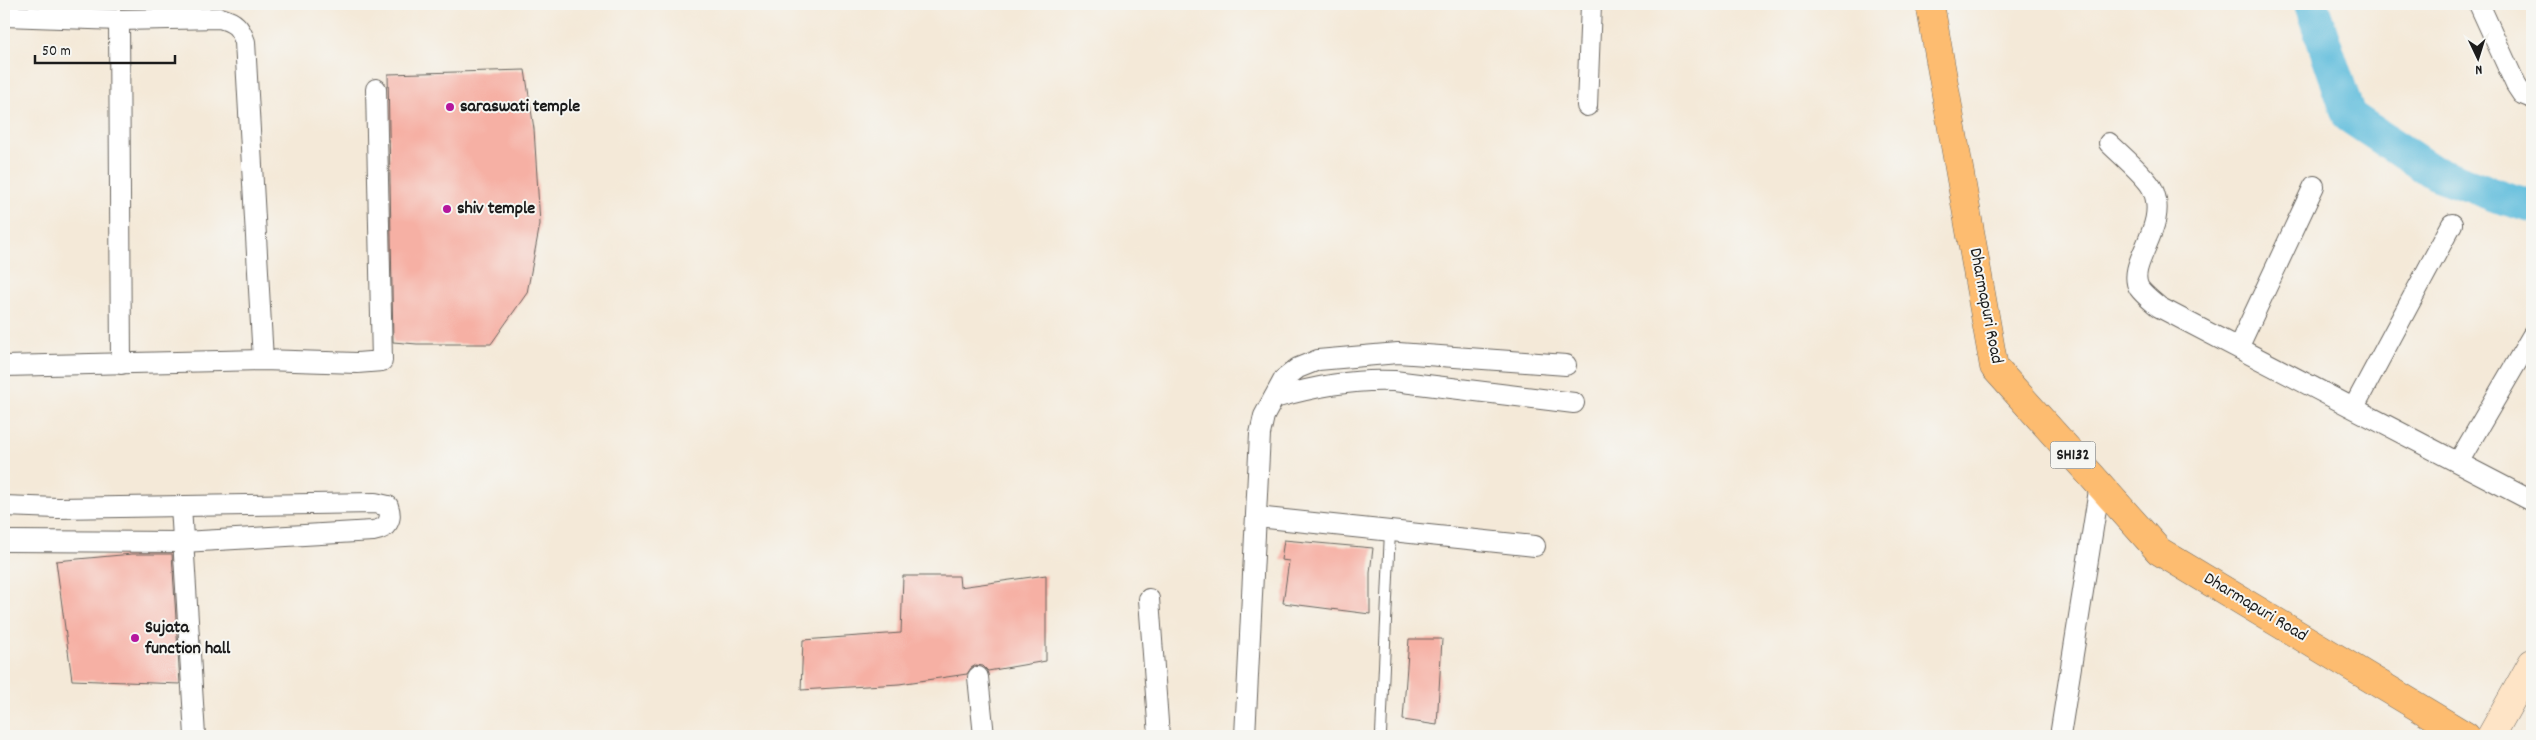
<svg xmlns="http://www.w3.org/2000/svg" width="2536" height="740" font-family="Dekko,sans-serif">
<rect width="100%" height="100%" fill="#f6f6f2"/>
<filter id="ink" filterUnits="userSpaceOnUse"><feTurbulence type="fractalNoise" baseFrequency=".02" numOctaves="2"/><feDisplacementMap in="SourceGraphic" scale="10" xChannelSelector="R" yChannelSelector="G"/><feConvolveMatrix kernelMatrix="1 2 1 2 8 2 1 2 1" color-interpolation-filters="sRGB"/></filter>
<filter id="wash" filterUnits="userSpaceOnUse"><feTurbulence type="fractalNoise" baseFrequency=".0096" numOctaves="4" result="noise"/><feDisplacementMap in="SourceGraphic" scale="20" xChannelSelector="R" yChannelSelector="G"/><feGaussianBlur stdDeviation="1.12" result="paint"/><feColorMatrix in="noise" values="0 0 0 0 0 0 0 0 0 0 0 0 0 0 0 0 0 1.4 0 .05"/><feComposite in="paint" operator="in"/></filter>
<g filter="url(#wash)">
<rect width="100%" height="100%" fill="#f4e9d8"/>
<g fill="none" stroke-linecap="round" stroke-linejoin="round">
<path stroke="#5dbcdc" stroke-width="34" d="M2311 4 2349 116 2433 172 2507 199 2532 206"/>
</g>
<g id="blocks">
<g fill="#f6b0a4">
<path d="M525 70 534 129 540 224 527 293 491 344H417L393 342 388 74Z"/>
<path d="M1284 540 1373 548 1370 573V614L1283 603 1289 561 1281 560Z"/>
<path d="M132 554H172L180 684 72 680 56 561Z"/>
<path d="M1046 575V661L988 671 983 666 976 665 971 668 967 674 899 684 801 690 803 640 901 633 903 576H959L960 587Z"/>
<path d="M1409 639H1442L1437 725 1403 720Z"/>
</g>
</g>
</g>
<g filter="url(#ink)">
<use href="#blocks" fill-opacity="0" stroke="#68645e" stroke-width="1"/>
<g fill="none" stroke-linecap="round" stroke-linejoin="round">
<defs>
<path id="lane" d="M1381 734 1390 531"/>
<g id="street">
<path d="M2479 4 2516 85 2522 94 2532 98"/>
<path d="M4 16 119 20 220 18C235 22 240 27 245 42L263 360"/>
<path d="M119 20 121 364"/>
<path d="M1587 106 1591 4"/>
<path d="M2109 143C2120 154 2146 176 2152 188 2171 226 2125 263 2139 288 2144 295 2152 301 2159 307L2532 501"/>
<path d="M2239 346 2314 186"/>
<path d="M4 366 263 360 357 363 382 361 376 89"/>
<path d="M1274 398C1314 387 1352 379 1394 381L1574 403"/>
<path d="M2354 407 2452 224"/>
<path d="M2459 461 2532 336"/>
<path d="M4 506 58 508 375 503 388 506C393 520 387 529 373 531L183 542 4 541"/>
<path d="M181 506 195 736"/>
<path d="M1257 517 1535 546"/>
<path d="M1149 599 1159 736"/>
<path d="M978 677 984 736"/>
<path d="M1245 736 1260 434 1264 416 1284 379 1298 368 1318 360 1398 353 1566 365"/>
<path d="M2060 736 2100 484"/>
</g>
<path id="secondary" d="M2491 736 2532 663"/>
<path id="primary" d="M1930 4 1994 367 2159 551 2466 736"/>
</defs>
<use href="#lane" stroke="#68645e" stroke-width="12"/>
<use href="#street" stroke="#68645e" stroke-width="22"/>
<use href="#secondary" stroke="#68645e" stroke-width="29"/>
<use href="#primary" stroke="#68645e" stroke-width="29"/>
<use href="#lane" stroke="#fff" stroke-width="10"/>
<use href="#street" stroke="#fff" stroke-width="20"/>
<use href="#secondary" stroke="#fee4c6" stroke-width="28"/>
<use href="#primary" stroke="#fdbc70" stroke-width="28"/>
</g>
</g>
<g fill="#b5179e" stroke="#f6f6f2" stroke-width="2">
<circle cx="450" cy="107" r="5"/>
<circle cx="447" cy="209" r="5"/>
<circle cx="135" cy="638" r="5"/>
</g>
<g text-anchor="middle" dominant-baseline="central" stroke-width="4" stroke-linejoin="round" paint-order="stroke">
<rect fill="#f6f6f2" stroke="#5d5d5c" stroke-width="1" x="2050.5" y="441.5" width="45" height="27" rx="4"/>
<g font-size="16" font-weight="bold" fill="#1c1c1c">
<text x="2073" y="455">SH132</text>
</g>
<g font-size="18" font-weight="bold" fill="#1c1c1c" stroke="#f6f6f2" text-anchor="start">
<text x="460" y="107">saraswati temple</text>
<text x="457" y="209">shiv temple</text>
<text x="145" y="628">Sujata<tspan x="145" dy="21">function hall</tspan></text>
</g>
<g font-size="18" fill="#1c1c1c" stroke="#f6f6f2">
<text transform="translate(1985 306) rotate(79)">Dharmapuri Road</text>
<text transform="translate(2255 608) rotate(31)">Dharmapuri Road</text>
</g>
</g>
<rect width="2536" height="740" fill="none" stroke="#f6f6f2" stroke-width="20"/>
<g transform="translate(2478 58) rotate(176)" stroke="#f6f6f2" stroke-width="4" paint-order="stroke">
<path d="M0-4L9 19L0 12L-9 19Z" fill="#1c1c1c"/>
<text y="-8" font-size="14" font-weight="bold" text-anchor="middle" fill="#1c1c1c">N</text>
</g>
<path d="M35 55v8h140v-8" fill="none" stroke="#1c1c1c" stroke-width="2.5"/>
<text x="42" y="55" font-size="15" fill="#1c1c1c" stroke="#f6f6f2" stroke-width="4" paint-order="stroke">50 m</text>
</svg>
